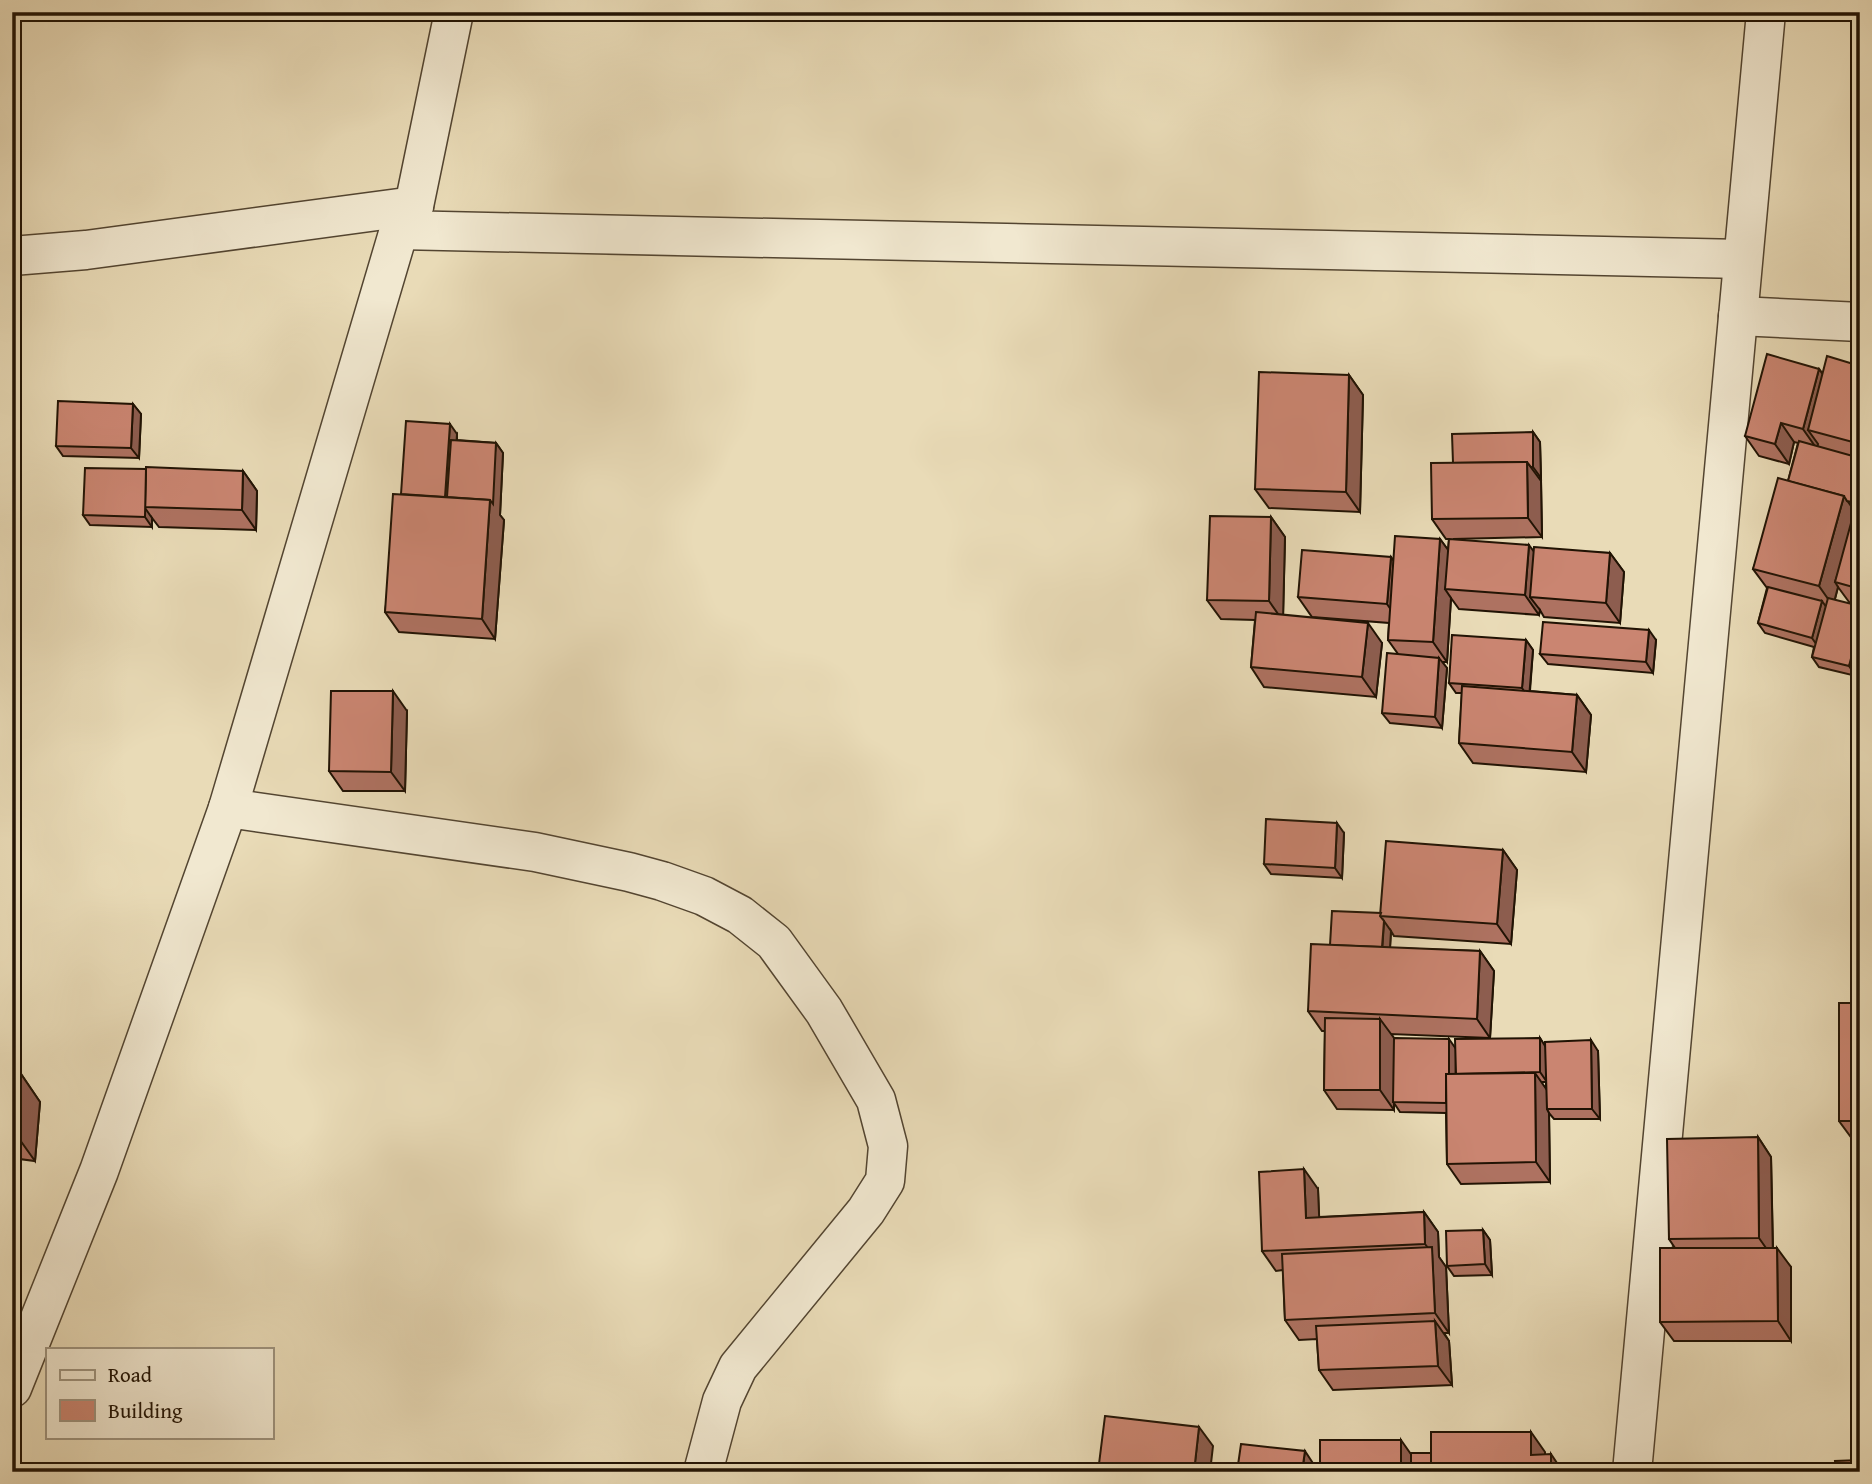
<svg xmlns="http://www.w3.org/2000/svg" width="1872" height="1484" font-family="'Gentium Book Plus',serif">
<rect width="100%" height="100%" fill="#e9dbb7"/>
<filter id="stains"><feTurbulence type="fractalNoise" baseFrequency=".00286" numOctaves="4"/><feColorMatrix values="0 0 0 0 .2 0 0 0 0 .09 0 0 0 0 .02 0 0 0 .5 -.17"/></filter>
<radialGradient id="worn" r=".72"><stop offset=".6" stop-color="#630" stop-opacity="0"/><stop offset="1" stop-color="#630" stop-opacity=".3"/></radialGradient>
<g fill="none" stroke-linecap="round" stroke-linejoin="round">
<defs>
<g id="minor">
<path d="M399 230 1742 259"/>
<path d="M12 256 86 250 414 206"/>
<path d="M1738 316 1860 322"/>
<path d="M228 808 535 852 629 872 662 881 704 896 740 915 774 942 824 1011 876 1100 888 1146 885 1181 866 1211 738 1367 722 1401 703 1472"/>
<path d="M12 1388 99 1171 228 808 399 230 414 206 454 12"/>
<path d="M1632 1472 1766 12"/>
</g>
</defs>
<use href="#minor" stroke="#534531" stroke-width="41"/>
<use href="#minor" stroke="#f1e8d0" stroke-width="38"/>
</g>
<g fill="#ae7261" stroke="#211304" stroke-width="2" fill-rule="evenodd">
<path d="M1860 366V605L1849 602 1838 587 1835 599 1856 676 1819 667 1812 657 1814 647 1765 633 1758 623 1767 588 1753 569 1788 481 1798 443 1794 442 1789 464 1759 456 1745 436 1819 369 1823 374Z"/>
<path d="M1349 375 1363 395 1360 512 1269 508 1255 489Z"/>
<path d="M133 404 141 414 139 458 63 456 56 446Z"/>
<path d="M1533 432 1540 442 1541 478H1538L1541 481 1542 537 1453 539 1534 551 1610 553 1624 572 1620 623 1544 617 1540 610 1539 615 1459 609 1451 598 1447 662H1442L1447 668 1442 728 1390 723 1382 713 1398 654 1388 640 1389 623 1312 617 1298 597 1391 557 1393 561 1440 539 1448 550 1449 539H1446L1432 519 1453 463Z"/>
<path d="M457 434V440L496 443 503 453 500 515 504 520 495 639 399 632 385 612 401 494Z"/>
<path d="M243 471 257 491 256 530 159 527 152 518V527L90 525 83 515Z"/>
<path d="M1271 517 1285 537 1283 615 1382 643 1376 697 1264 687 1251 667 1255 620 1221 619 1207 600Z"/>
<path d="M1526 640 1533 650 1530 691 1577 695 1591 715 1586 772 1473 763 1459 743 1462 693H1456L1449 683Z"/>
<path d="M1656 640 1653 673 1548 664 1540 654Z"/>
<path d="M407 711 405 791H343L329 771Z"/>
<path d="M1344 833 1342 878 1271 874 1264 864Z"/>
<path d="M1503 850 1517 870 1511 944 1394 936 1391 931 1390 948 1480 951 1494 971 1490 1038 1391 1034 1394 1038 1456 1049 1540 1038 1545 1047 1598 1051 1600 1119H1554L1549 1113 1550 1182 1461 1184 1447 1164 1446 1113 1400 1112 1394 1103V1110L1337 1109 1324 1090 1325 1031H1322L1308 1011 1330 945 1381 913ZM1541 1082H1546V1089Z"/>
<path d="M1860 1003V1140H1853L1839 1121Z"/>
<path d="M12 1073 21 1074 40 1102 35 1161 12 1158Z"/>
<path d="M1758 1137 1771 1157 1773 1248 1791 1267V1341H1674L1660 1322 1675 1248 1669 1239Z"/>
<path d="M1318 1189 1319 1217 1424 1212 1438 1232 1439 1257 1446 1267 1449 1333H1444L1449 1341 1452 1385 1333 1390 1319 1370 1317 1339 1299 1340 1285 1320 1283 1270 1276 1271 1262 1251Z"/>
<path d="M1483 1230 1490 1240 1492 1275 1454 1276 1447 1266Z"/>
</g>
<g fill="#8d5d4f" stroke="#211304" stroke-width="2">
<path d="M1819 369 1833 389 1808 430 1818 444 1817 449 1803 429Z"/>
<path d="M1349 375 1363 395 1360 512 1346 492Z"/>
<path d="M133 404 141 414 139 458 131 448Z"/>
<path d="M1781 423 1794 442 1789 464 1775 444Z"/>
<path d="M450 424 457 434 453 503 445 501Z"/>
<path d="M1533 432 1540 442 1541 478 1533 467Z"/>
<path d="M496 443 503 453 500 515 504 520 495 639 482 619 490 500Z"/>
<path d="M1527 462 1541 481 1542 537 1528 518Z"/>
<path d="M243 471 257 491 256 530 242 510Z"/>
<path d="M1844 496 1858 516 1835 582 1838 587 1833 606 1819 586Z"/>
<path d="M145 508 152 518V527L145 517Z"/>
<path d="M1271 517 1285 537 1283 621 1269 601Z"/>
<path d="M1440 539 1454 558 1445 589 1451 598 1447 662 1433 642Z"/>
<path d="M1529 545 1543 564 1530 597 1540 610 1539 615 1525 595Z"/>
<path d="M1610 553 1624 572 1620 623 1606 603Z"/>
<path d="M1391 557 1405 577 1401 624 1387 604Z"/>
<path d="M1822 601 1829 611 1819 648 1812 638Z"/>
<path d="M1368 623 1382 643 1376 697 1362 677Z"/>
<path d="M1860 624V661L1856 676 1849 666Z"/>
<path d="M1649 630 1656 640 1653 673 1646 662Z"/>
<path d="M1526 640 1533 650 1529 698 1522 688Z"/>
<path d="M1439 658 1447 668 1442 728 1435 717Z"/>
<path d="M393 691 407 711 405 791 391 772Z"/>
<path d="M1577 695 1591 715 1586 772 1572 752Z"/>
<path d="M1337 823 1344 833 1342 878 1335 868Z"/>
<path d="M1503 850 1517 870 1511 944 1497 924Z"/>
<path d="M1384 921 1391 931 1389 964 1382 954Z"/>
<path d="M1480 951 1494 971 1490 1038 1477 1019Z"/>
<path d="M1380 1019 1394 1038V1110L1380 1090Z"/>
<path d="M1540 1038 1547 1049V1082L1540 1072Z"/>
<path d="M1449 1039 1456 1049 1455 1113 1448 1103Z"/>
<path d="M1591 1040 1598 1051 1600 1119 1592 1109Z"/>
<path d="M1535 1073 1549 1093 1547 1109 1549 1113 1550 1182 1536 1162Z"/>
<path d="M21 1074 40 1102 35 1161 15 1133Z"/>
<path d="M1758 1137 1771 1157 1773 1258 1759 1238Z"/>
<path d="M1304 1169 1318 1189 1320 1237 1306 1218Z"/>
<path d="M1424 1212 1438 1232 1439 1257 1446 1267 1449 1333 1435 1313 1432 1253 1425 1244Z"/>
<path d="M1483 1230 1490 1240 1492 1275 1485 1264Z"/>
<path d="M1777 1248 1791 1267V1341L1778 1321Z"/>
<path d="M1435 1321 1449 1341 1452 1385 1438 1366Z"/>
<path d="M1199 1427 1213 1446 1210 1472H1194Z"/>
<path d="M1531 1432 1545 1452V1472L1531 1455Z"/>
<path d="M1401 1440 1415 1460V1472H1401Z"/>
<path d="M1305 1451 1318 1471V1472H1302Z"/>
<path d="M1551 1454 1563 1472H1551Z"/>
</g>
<g fill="#ca8571" stroke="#211304" stroke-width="2">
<path d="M1767 354 1819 369 1803 429 1781 423 1775 444 1745 436Z"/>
<path d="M1827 356 1860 366V444L1808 430Z"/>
<path d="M1259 372 1349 375 1346 492 1255 489Z"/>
<path d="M58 401 133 404 131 448 56 446Z"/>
<path d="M406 421 450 424 445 497 401 494Z"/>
<path d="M1533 432V467H1531L1527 462 1453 463 1452 434Z"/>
<path d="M451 440 496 443 493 504 490 500 447 497Z"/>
<path d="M1799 441 1860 458V490L1856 503 1847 501 1844 496 1788 481Z"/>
<path d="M1527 462 1528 518 1432 519 1431 463Z"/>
<path d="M146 467 243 471 242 510 145 507Z"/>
<path d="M85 468 146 469 145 517 83 515Z"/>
<path d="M1778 478 1844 496 1819 586 1753 569Z"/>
<path d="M1860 490V589L1835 582Z"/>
<path d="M393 494 490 500 482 619 385 612Z"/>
<path d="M1210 516 1271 517 1269 601 1207 600Z"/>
<path d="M1395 536 1440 539 1433 642 1388 640Z"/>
<path d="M1449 539 1529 545 1525 595 1445 589Z"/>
<path d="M1534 547 1610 553 1606 603 1530 597Z"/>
<path d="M1302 550 1391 557 1387 604 1298 597Z"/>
<path d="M1768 587 1822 601 1812 638 1758 623Z"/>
<path d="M1828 598 1860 606V624L1849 666 1812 657Z"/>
<path d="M1256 612 1368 623 1362 677 1251 667Z"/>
<path d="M1543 622 1649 630 1646 662 1540 654Z"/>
<path d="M1452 635 1526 640 1522 688 1449 683Z"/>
<path d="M1387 653 1439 658 1435 717 1382 713Z"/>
<path d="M1462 686 1577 695 1572 752 1459 743Z"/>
<path d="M331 691H393L391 772 329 771Z"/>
<path d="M1266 819 1337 823 1335 868 1264 864Z"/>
<path d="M1386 841 1503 850 1497 924 1380 916Z"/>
<path d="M1332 911 1381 913 1380 916 1384 921 1382 947 1330 945Z"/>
<path d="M1311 944 1480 951 1477 1019 1308 1011Z"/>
<rect x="1839" y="1003" width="21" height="118"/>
<path d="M1325 1018 1380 1019V1090H1324Z"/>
<path d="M1394 1038 1449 1039V1074H1446V1103L1393 1102Z"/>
<path d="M1540 1038V1072L1456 1074 1455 1039Z"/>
<path d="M1591 1040 1592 1109H1547L1545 1042Z"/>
<path d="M12 1073 21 1074 15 1133 12 1132Z"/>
<path d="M1535 1073 1536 1162 1447 1164 1446 1074Z"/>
<path d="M1758 1137 1759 1238 1669 1239 1667 1139Z"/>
<path d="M1304 1169 1306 1218 1424 1212 1425 1244 1262 1251 1259 1172Z"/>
<path d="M1483 1230 1485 1264 1447 1266 1446 1231Z"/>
<path d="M1432 1247 1435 1313 1285 1320 1282 1254Z"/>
<path d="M1660 1248H1777L1778 1321 1660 1322Z"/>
<path d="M1435 1321 1438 1366 1319 1370 1316 1326Z"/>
<path d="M1105 1416 1199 1427 1194 1472H1098Z"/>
<path d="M1431 1432H1531V1455L1551 1454V1472H1431Z"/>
<rect x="1320" y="1440" width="81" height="32"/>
<path d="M1241 1444 1305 1451 1302 1472H1237Z"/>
<rect x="1411" y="1453" width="20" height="19"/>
<path d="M1860 1460V1472H1836L1835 1461Z"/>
</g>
<rect width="1872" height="1484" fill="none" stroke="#e9dbb7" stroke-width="42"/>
<rect x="14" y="14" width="1844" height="1456" fill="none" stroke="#211304" stroke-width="3.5"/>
<rect x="21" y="21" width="1830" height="1442" fill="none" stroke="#211304" stroke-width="2"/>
<rect x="46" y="1348" width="228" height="91" fill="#f1e8d0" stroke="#9e937e" stroke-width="2"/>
<rect x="60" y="1370" width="35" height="10" fill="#f1e8d0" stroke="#9e937e" stroke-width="2"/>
<text x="108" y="1382" font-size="21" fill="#211304">Road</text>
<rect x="60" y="1400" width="35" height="21" fill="#ca8571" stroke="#9e937e" stroke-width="2"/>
<text x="108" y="1418" font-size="21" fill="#211304">Building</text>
<rect width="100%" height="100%" filter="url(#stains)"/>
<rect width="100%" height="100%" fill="url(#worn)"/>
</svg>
